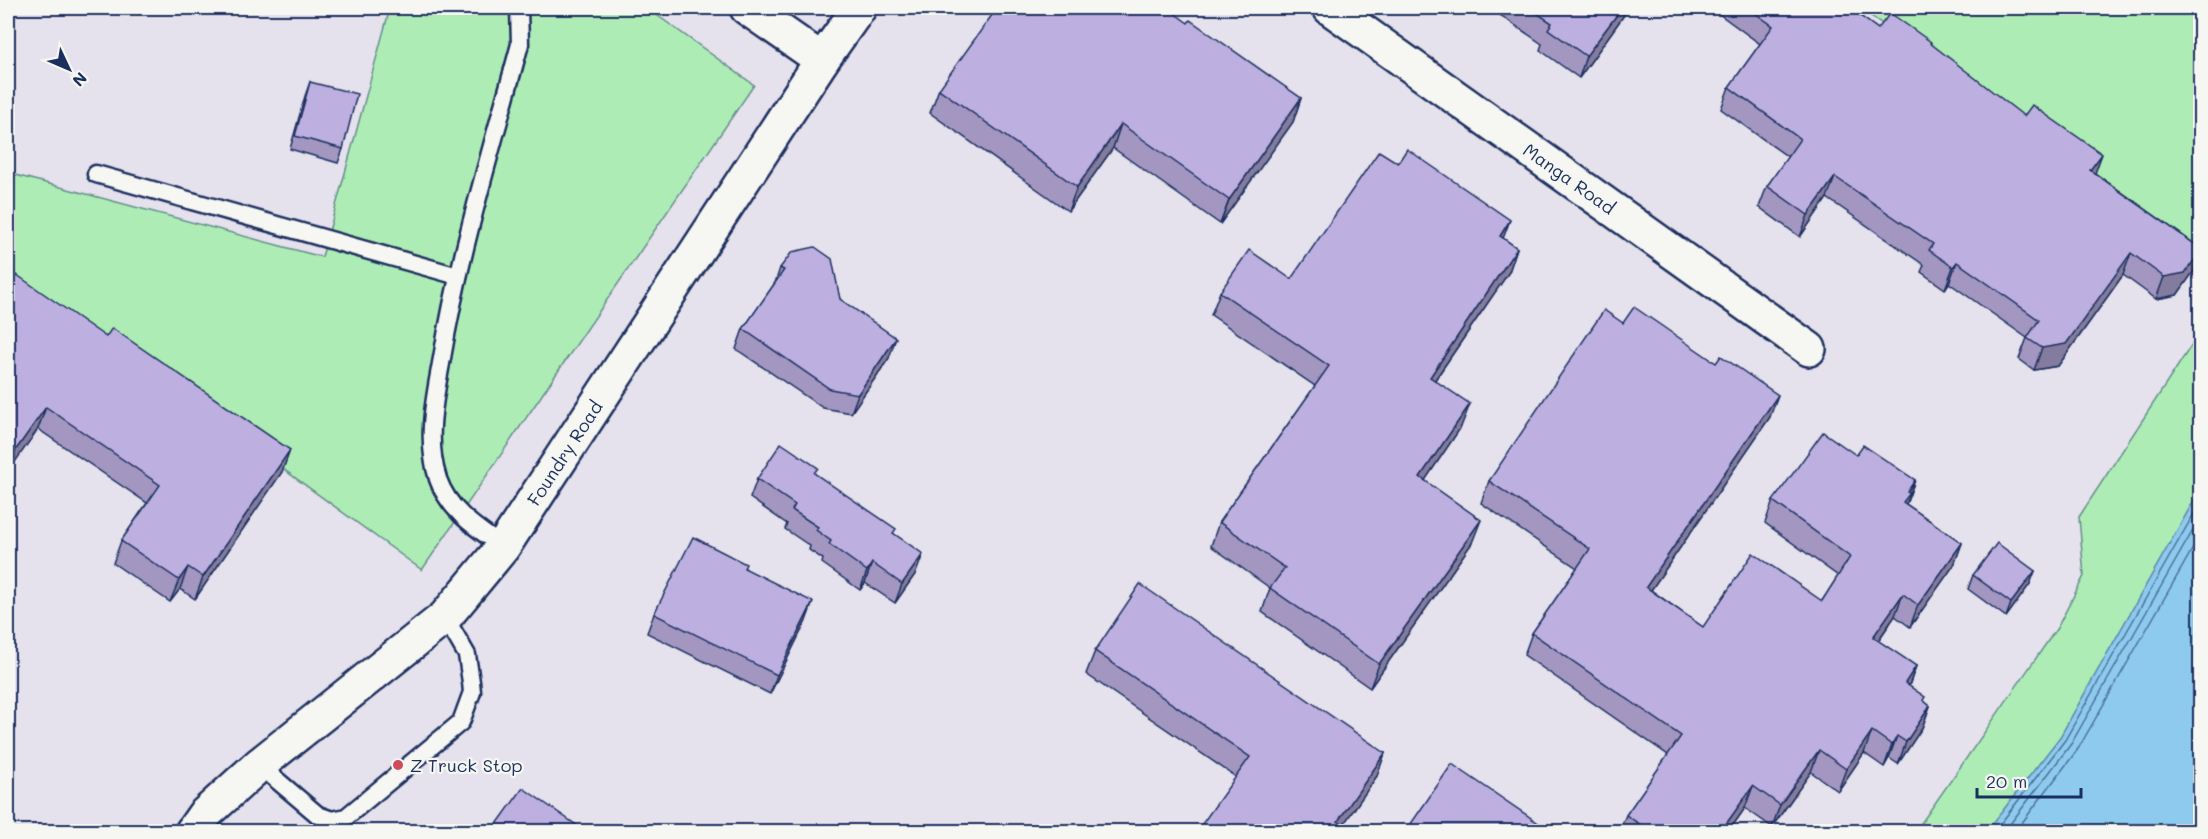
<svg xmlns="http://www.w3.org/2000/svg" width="2208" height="839" font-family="Mali,sans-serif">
<rect width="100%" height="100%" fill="#e5e1ed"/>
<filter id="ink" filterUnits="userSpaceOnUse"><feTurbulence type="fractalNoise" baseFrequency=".0167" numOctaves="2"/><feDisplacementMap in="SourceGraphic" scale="12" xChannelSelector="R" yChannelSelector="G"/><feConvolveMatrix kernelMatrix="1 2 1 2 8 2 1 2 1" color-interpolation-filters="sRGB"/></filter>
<g filter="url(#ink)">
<g fill="#adedb5" stroke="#648e8a" stroke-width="1.5">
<path d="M390 8H647L754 85 422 570 8 269V173L322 257Z"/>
<path d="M1881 8H2200V248L1871 16Z"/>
<path d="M2200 332V490L2060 737 1987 831 1915 832 2057 628 2084 576 2079 517Z"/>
</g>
<path fill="#8ecaee" stroke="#608cb4" stroke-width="1.5" d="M2200 490V831H1987L2060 737Z"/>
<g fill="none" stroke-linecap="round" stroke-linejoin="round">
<g stroke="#496d98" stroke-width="1.5">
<path d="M1994 832 2065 740 2200 503"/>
<path d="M2004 832 2071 744 2200 518"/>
<path d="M2015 832 2078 749 2200 536"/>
</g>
<defs>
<g id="service">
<path d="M96 174 458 276"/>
<path d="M503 547C476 528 449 511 438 479 425 439 435 397 442 358 460 251 492 148 520 44L519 8"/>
<path d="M259 765 318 815 332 820 346 817 461 722 472 692 471 682 467 655 445 617"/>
</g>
<g id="minor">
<path d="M747 8 822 60"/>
<path id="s1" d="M1330 8 1809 349"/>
<path id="s2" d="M192 832 204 815 259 765 445 617 503 547 822 60 859 8"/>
</g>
</defs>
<use href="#service" stroke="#1b2f5e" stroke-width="21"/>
<use href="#minor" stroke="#1b2f5e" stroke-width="38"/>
<use href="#service" stroke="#f6f6f2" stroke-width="16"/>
<use href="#minor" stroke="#f6f6f2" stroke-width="33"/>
</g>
<g fill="#a397c2" stroke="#1b2f5e" stroke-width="1.5">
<path d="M1490 8H1629L1579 78 1540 50 1542 44Z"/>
<path d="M1711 8H1849L1878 29 1930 44 2095 173 2200 248V254L2194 271 2177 295 2156 299 2123 275 2058 366 2034 370 2019 359 2027 338 1949 283 1945 289 1921 272 1924 265 1827 198 1800 237 1759 207 1767 186 1788 157 1721 109 1729 87 1760 44Z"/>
<path d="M1188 23 1301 98 1293 122 1220 224 1113 148 1068 211 930 113 939 89Z"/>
<path d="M310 82 343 149 338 163 290 149 305 96Z"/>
<path d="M1398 163 1517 248 1509 272 1435 380 1461 427 1425 480 1472 543 1370 688 1262 612 1270 588 1211 546 1219 522 1315 386 1211 315 1220 292 1291 279Z"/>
<path d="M780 268 840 299 889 358 851 413 823 408 736 349 743 329 775 283Z"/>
<path d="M8 288 106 337 290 450 282 472 195 599 180 589 170 602 113 563 121 541 147 503 38 429Z"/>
<path d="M1623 323 1770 417 1651 590 1703 627 1822 601 1838 576 1765 523 1773 501 1856 455 1915 480 1906 504 1962 543 1954 565 1910 627 1895 616 1878 641 1916 666 1909 686 1923 701 1930 706 1922 728 1898 764 1889 758 1884 767 1864 753 1838 791 1811 772 1772 827 1745 808 1729 831H1619L1626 815 1668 755 1524 655 1532 633 1577 568 1481 503 1489 481Z"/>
<path d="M815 474 894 534 916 573 895 603 865 583 860 590 822 563 823 559 809 550 810 546 785 529 787 524 750 498 757 479Z"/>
<path d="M745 568 806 621 770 694 647 633 654 614Z"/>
<path d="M2035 571 2030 584 2006 617 1968 589 1973 575Z"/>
<path d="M1095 651 1385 753 1377 776 1343 825 1236 777 1086 674Z"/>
</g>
<g fill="#847b9e" stroke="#1b2f5e" stroke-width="1.5">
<path d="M1622 8H1629L1579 78 1586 56Z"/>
<path d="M1301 98 1293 122 1220 224 1229 200Z"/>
<path d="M1121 124 1113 148 1068 211 1077 187Z"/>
<path d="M2102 154 2094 176 2090 170Z"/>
<path d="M1835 177 1827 198 1800 237 1808 215Z"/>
<path d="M1510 220 1501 244 1500 236Z"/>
<path d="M1517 248 1509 272 1421 400 1430 377Z"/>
<path d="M2200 252 2194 271 2177 295 2156 299 2164 277Z"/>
<path d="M2131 253 2123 275 2058 366 2034 370 2042 348Z"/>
<path d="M1957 262 1949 283 1945 289 1953 267Z"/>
<path d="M896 338 889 358 851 413 858 394Z"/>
<path d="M1778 395 1770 417 1638 609 1646 587Z"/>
<path d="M1470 404 1461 427 1411 501 1420 477Z"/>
<path d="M46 407 38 429 8 472V461Z"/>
<path d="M290 450 282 472 195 599 203 577Z"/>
<path d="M1915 480 1907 502 1895 524 1907 492Z"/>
<path d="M1481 520 1472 543 1370 688 1379 664Z"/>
<path d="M1962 543 1954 565 1910 627 1918 605Z"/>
<path d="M923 554 916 573 895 603 902 584Z"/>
<path d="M872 563 865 583 860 590 867 571Z"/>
<path d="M188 567 180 589 170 602 179 580Z"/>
<path d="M2035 571 2030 584 2006 617 2011 603Z"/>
<path d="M1903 594 1895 616 1865 659 1873 637Z"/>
<path d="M813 602 806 621 770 694 777 675Z"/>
<path d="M1916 666 1908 688 1905 683Z"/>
<path d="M1930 706 1922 728 1898 764 1906 742Z"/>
<path d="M1872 731 1864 753 1838 791 1846 769Z"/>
<path d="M1897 736 1889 758 1884 767 1892 745Z"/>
<path d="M1819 750 1811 772 1772 827 1780 805Z"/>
<path d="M1385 753 1377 776 1339 831 1338 821Z"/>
<path d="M1753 786 1745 808 1729 831H1721Z"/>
</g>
<g fill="#bdb0e1" stroke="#1b2f5e" stroke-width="1.5">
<path d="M997 8H1167L1188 23 1190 20 1301 98 1229 200 1121 124 1077 187 939 89Z"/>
<path d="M1529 8H1622L1586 56 1548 29 1552 23Z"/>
<path d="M1748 8H1849L1878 29 1890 13 1931 42 1930 43 2024 116 2032 105 2102 154 2090 170 2200 248V252L2185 273 2164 277 2131 253 2066 344 2042 348 2027 338 2039 320 1957 262 1953 267 1929 250 1933 244 1835 177 1808 215 1767 186 1800 139 1729 87 1773 26Z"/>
<path d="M310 82 357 94 343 149 295 136Z"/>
<path d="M1407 149 1510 220 1500 236 1517 248 1430 377 1470 404 1420 477 1481 520 1379 664 1270 588 1285 568 1219 522 1329 366 1220 292 1249 250 1291 279 1379 151 1398 163Z"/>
<path d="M815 247 832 259 840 299 896 338 858 394 830 389 743 329 784 270 780 268 792 252Z"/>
<path d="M17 275 106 337 112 328 290 450 203 577 188 567 179 580 121 541 160 485 46 407 8 461V288Z"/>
<path d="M1634 307 1716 363 1721 356 1778 395 1646 587 1703 627 1753 553 1822 601 1850 557 1773 501 1823 432 1856 455 1863 445 1915 480 1907 492 1910 493 1903 502 1962 543 1918 605 1903 594 1873 637 1916 666 1905 683 1925 697 1923 700 1930 706 1906 742 1897 736 1892 745 1872 731 1846 769 1819 750 1780 805 1753 786 1721 831H1650L1626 815 1681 736 1532 633 1590 549 1489 481 1604 310 1623 323Z"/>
<path d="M781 443 818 468 814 473 896 529 893 533 923 554 902 584 872 563 867 571 829 544 831 541 816 530 818 527 792 510 795 505 757 479Z"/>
<path d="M693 537 746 564 744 568 813 602 777 675 654 614Z"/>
<path d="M1997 543 2035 571 2011 603 1973 575Z"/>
<path d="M1140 584 1385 753 1338 821 1352 831H1197L1250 757 1095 651Z"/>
<path d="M1452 764 1550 831H1406Z"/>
<path d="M523 788 585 831H492Z"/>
</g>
</g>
<circle fill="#d1495b" stroke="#f6f6f2" stroke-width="2" cx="398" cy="765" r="6"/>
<g text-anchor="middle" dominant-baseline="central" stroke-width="4.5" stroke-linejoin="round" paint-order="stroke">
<g font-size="18" fill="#1b2f5e" stroke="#f6f6f2">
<text stroke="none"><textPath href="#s1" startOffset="294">Manga Road</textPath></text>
<text stroke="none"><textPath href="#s2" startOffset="536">Foundry Road</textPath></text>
</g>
<g font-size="18" fill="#1b2f5e" stroke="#f6f6f2" text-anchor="start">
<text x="410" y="765">Z Truck Stop</text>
</g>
</g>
<rect width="2208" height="839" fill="none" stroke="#f6f6f2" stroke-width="30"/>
<rect x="15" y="15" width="2178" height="809" fill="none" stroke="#1b2f5e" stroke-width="2" filter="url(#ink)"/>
<g transform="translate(69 69) rotate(134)" stroke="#f6f6f2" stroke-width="4.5" paint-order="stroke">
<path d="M0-4.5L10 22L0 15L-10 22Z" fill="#1b2f5e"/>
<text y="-9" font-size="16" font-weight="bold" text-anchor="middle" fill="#1b2f5e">N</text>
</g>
<path d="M1977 788v9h104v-9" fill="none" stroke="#1b2f5e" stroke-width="3"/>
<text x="1986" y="788" font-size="18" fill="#1b2f5e" stroke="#f6f6f2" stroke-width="4.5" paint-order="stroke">20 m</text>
</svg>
